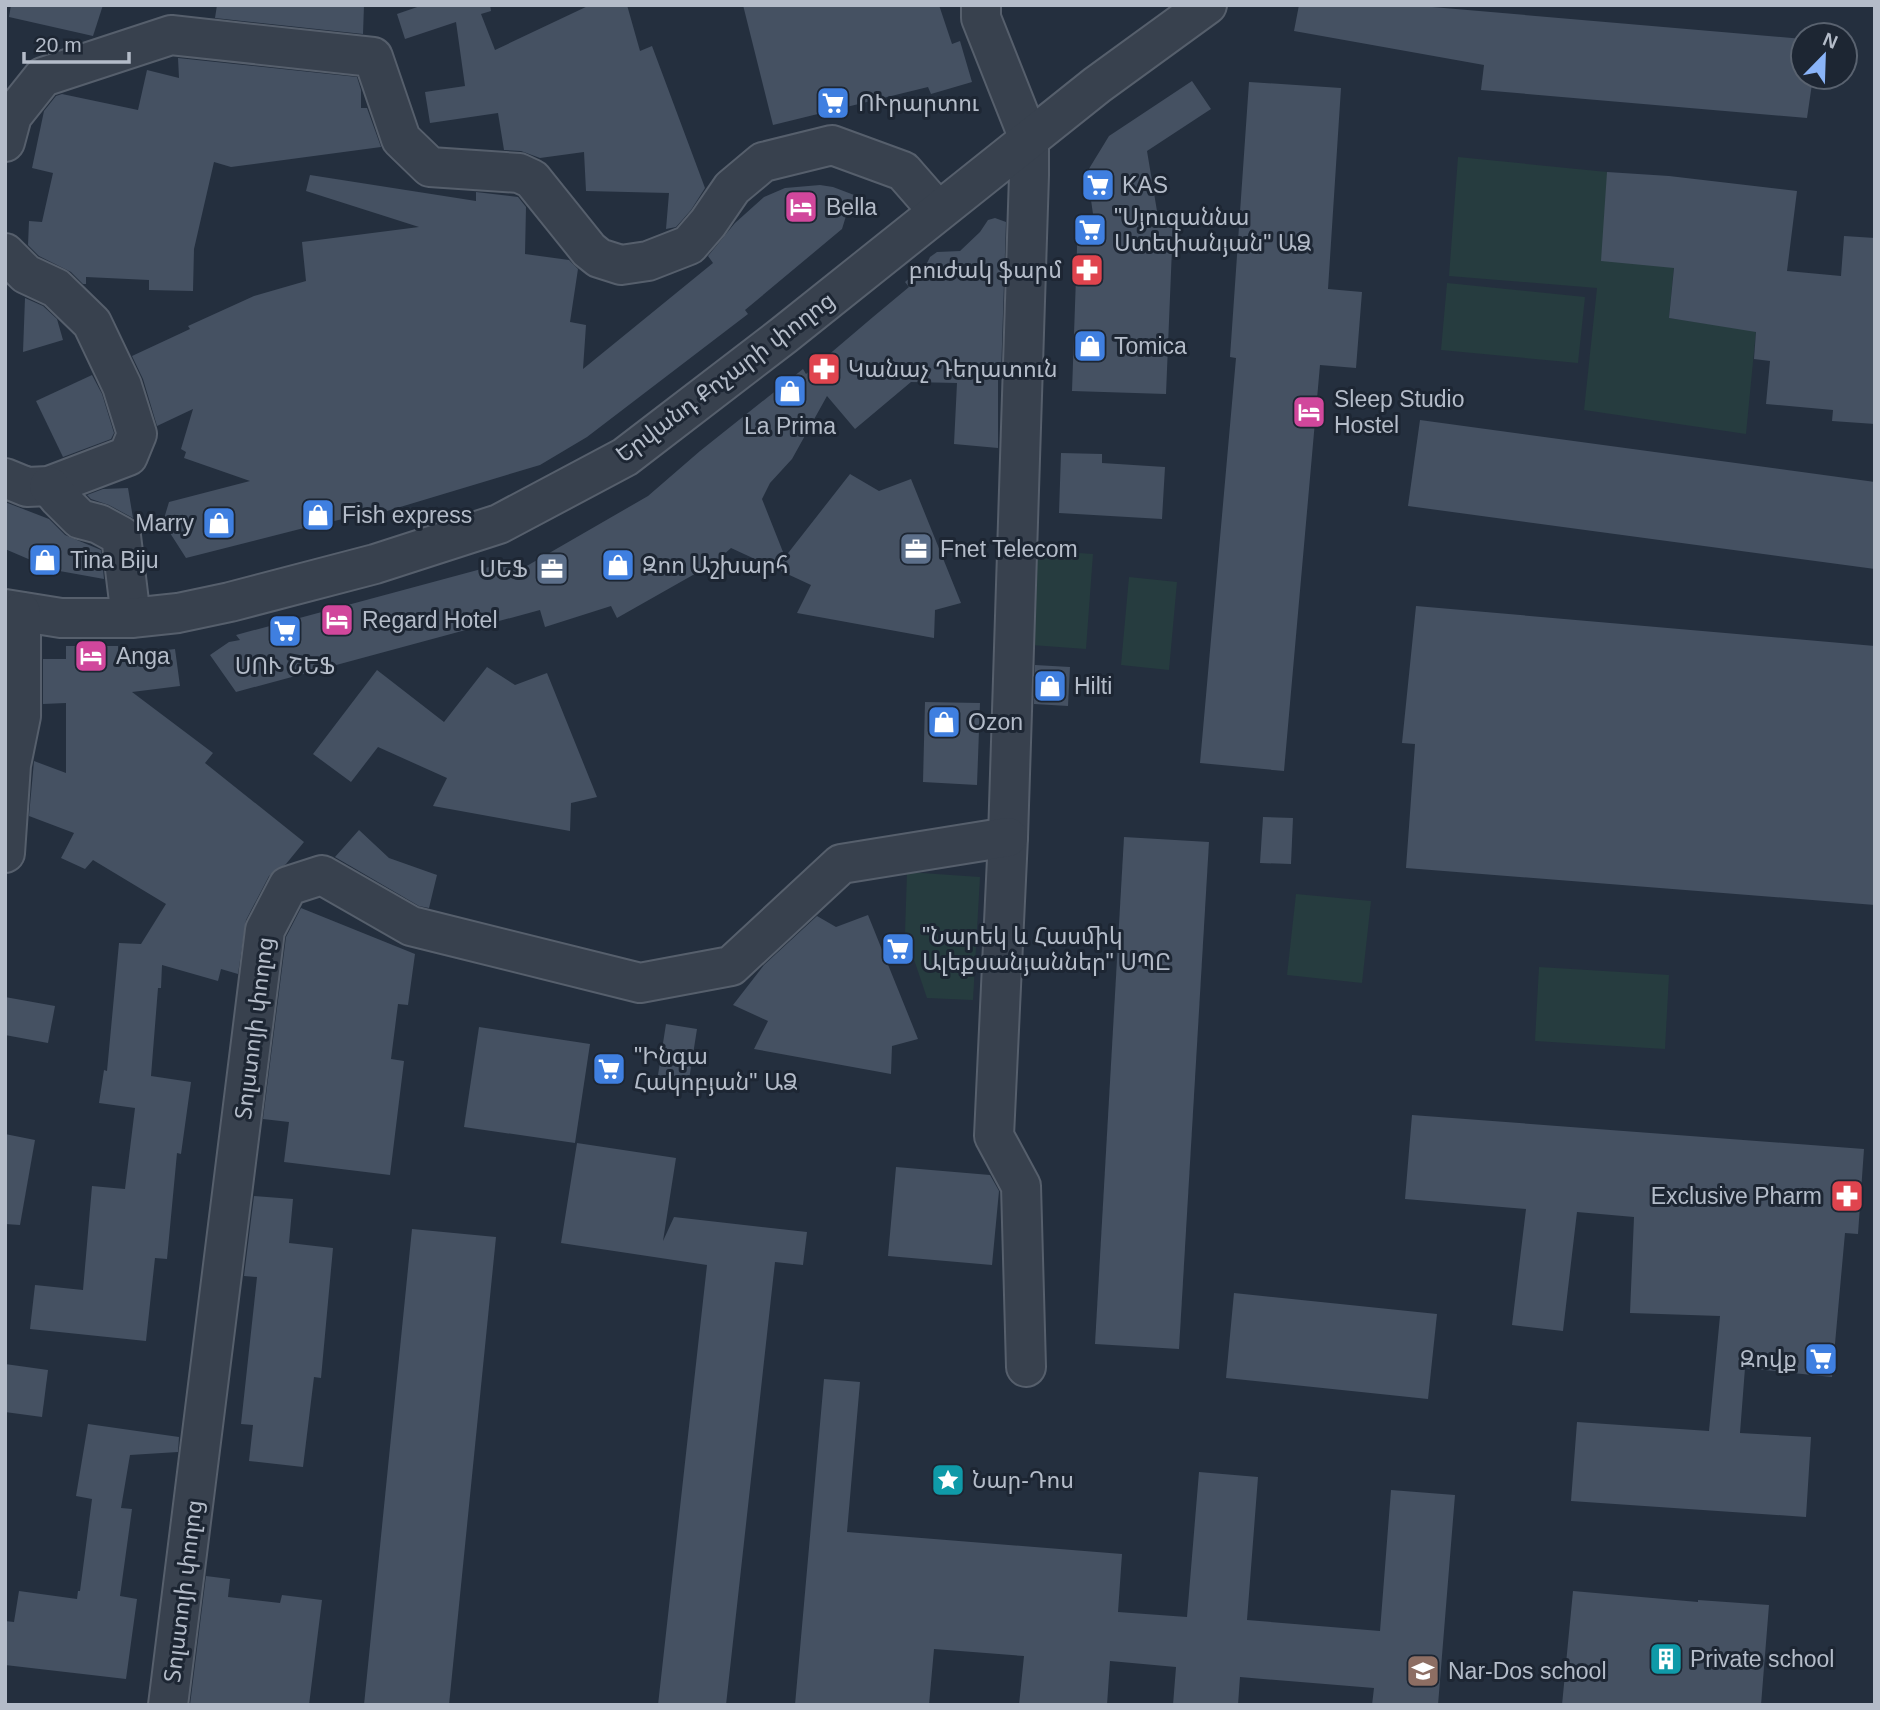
<svg xmlns="http://www.w3.org/2000/svg" width="1880" height="1710" font-family="Helvetica,'Noto Sans Armenian',sans-serif">
<rect width="100%" height="100%" fill="#242f3e"/>
<g fill="#263c3f">
<path d="M1458 157 1607 172 1676 245 1669 318 1756 331 1746 434 1584 410 1597 288 1449 276Z"/>
<path d="M1447 283 1585 297 1578 363 1441 350Z"/>
<path d="M1037 550 1093 554 1086 649 1031 645Z"/>
<path d="M1129 577 1177 582 1169 670 1121 665Z"/>
<path d="M907 872 980 877 973 1000 927 998 905 933Z"/>
<path d="M1296 894 1371 901 1362 983 1287 975Z"/>
<path d="M1539 967 1669 975 1665 1049 1535 1041Z"/>
</g>
<g fill="#455162">
<path d="M11 5H103L93 36 9 17Z"/>
<path d="M217 5H364L363 34 215 18Z"/>
<path d="M423 5H490L491 11 481 14 495 50 590 5H627L640 51 652 46 705 188 691 210 676 227 666 229 669 193 586 191 584 152 540 158 521 151 504 150 498 113 430 123 425 92 465 86 456 22 405 39 397 14Z"/>
<path d="M743 5H939L952 44 960 41 972 82 931 94 928 87 773 125Z"/>
<path d="M1299 5H1409L1803 39V77H1813L1807 118 1481 90 1484 65 1294 31Z"/>
<path d="M178 58 357 77 361 90V108H367L381 147 231 167 214 162 194 249 193 291 149 290V280L86 277V284H83L71 272 39 256 28 245 29 221 42 222 53 173 32 168 44 111 56 96 62 94 138 110 147 70 179 78Z"/>
<path d="M1192 81 1211 109 1147 151 1159 223 1173 224 1166 394 1072 391 1078 220 1094 221 1087 172 1109 136Z"/>
<path d="M1249 82 1341 88 1328 289 1362 292 1356 368 1320 365 1284 771 1200 763 1236 358 1230 357Z"/>
<path d="M1607 172 1669 176 1797 191 1787 271 1841 276 1844 236 1875 238V424L1832 421 1833 410 1766 404 1770 361 1754 359 1756 332 1669 318 1674 268 1601 261Z"/>
<path d="M310 175 476 201V192L518 197 526 207 525 254 569 260 578 269 570 322 586 325 583 369 713 263 708 256 735 223 764 197 785 188 820 185 833 187 862 198 846 216 842 229 745 310 748 314 587 437 540 465 387 511 386 509 304 528 186 558 163 522 169 502 250 481 184 458 186 452 181 449 193 409 157 426 143 379 132 356 190 329 188 326 254 296 306 281 302 242 419 227 306 191Z"/>
<path d="M995 218 1006 222 1001 375H998V448L954 444 957 383 911 382 855 429 827 396 792 459 770 483 762 499 785 557 850 474 879 491 911 479 961 603 935 610 934 638 797 613 811 585 731 548 702 574 700 571 617 618 611 606 545 627 540 610 236 692 210 655 229 642 240 640 236 635 522 558 525 567 648 496 700 451 803 369 806 374 873 317 909 287 905 282 927 263 930 257 937 252 960 251 980 232 988 220Z"/>
<path d="M25 298 43 306 57 319 63 340 23 352Z"/>
<path d="M92 375 102 394 114 433 111 439 63 457 36 401Z"/>
<path d="M1420 420 1875 482V569L1408 506Z"/>
<path d="M1061 453 1102 454V463L1165 467 1162 519 1059 513Z"/>
<path d="M128 488 133 518 109 505 91 499 87 495 103 489Z"/>
<path d="M5 502 49 519 65 535 101 550 104 579 54 570 5 549Z"/>
<path d="M1416 606 1875 646V905L1406 868 1415 744 1402 743Z"/>
<path d="M66 646H118V656L175 649 180 686 132 692 213 753 205 763 304 842 286 864 269 876 246 920 238 974 221 969 218 981 162 965 161 988H158L151 1076 191 1082 181 1154 177 1153 167 1259 155 1258 146 1341 30 1329 35 1285 83 1290 92 1186 125 1189 135 1108 99 1103 104 1070 107 1071 119 943 141 944 166 904 93 860 85 869 61 858 74 833 29 816 34 761 66 773V703L43 704V659H66Z"/>
<path d="M1035 665 1070 667 1068 706 1034 704Z"/>
<path d="M487 667 515 685 547 673 597 797 571 803 570 831 433 806 447 778 378 747 351 782 313 754 377 670 444 722Z"/>
<path d="M925 702 980 703 977 785 923 782Z"/>
<path d="M1263 817 1293 818 1291 864 1260 863Z"/>
<path d="M359 830 389 858 437 875 429 908 419 906 335 857Z"/>
<path d="M1124 837 1209 842 1179 1349 1095 1344Z"/>
<path d="M301 908 415 954 408 1005 398 1004 391 1059 404 1061 390 1175 284 1162 289 1122 263 1119 286 937Z"/>
<path d="M868 915 918 1039 892 1046 891 1074 754 1049 768 1021 733 1005 764 965 817 916 836 927Z"/>
<path d="M5 997 55 1006 48 1043 5 1035Z"/>
<path d="M666 1024 697 1029 689 1080 658 1075Z"/>
<path d="M479 1027 590 1044 575 1143 464 1127Z"/>
<path d="M1412 1115 1864 1149 1858 1234 1845 1233 1832 1377 1745 1368 1740 1433 1811 1437 1806 1517 1571 1501 1577 1422 1709 1431 1720 1316 1630 1313 1634 1217 1577 1212 1563 1331 1512 1325 1526 1209 1405 1199Z"/>
<path d="M5 1134 35 1140 20 1225 5 1224Z"/>
<path d="M577 1143 676 1158 663 1241 674 1217 807 1232 803 1265 775 1262 726 1705H658L707 1265 561 1243Z"/>
<path d="M896 1167 990 1175 999 1191 992 1265 888 1256Z"/>
<path d="M254 1196 293 1199 289 1243 333 1248 321 1378 314 1377 303 1467 249 1461 253 1425 241 1424 257 1277 244 1276Z"/>
<path d="M412 1229 496 1237 449 1705H364Z"/>
<path d="M1234 1293 1437 1314 1428 1399 1226 1378Z"/>
<path d="M5 1364 48 1370 42 1417 5 1412Z"/>
<path d="M824 1379 860 1382 847 1532 1122 1554 1118 1612 1187 1617 1199 1472 1258 1477 1247 1620 1380 1631 1391 1490 1455 1495 1438 1705H1372L1374 1688 1240 1677 1238 1705H1173L1176 1667 1110 1661 1107 1705H1019L1024 1656 934 1649 929 1705H795Z"/>
<path d="M88 1424 179 1437 178 1452 130 1455 121 1508 132 1509 120 1596 137 1599 126 1679 5 1665V1621L14 1622 19 1591 77 1599 78 1591H80L92 1499 76 1496Z"/>
<path d="M206 1576 230 1579 228 1597 280 1603 282 1595 322 1600 309 1705H190Z"/>
<path d="M1573 1591 1698 1602V1600L1769 1605 1761 1705H1562Z"/>
</g>
<g fill="none" stroke-linecap="round" stroke-linejoin="round">
<defs>
<g id="minor">
<path d="M981 5V18L1029 139V175L1008 837 994 1136 1021 1186 1026 1367"/>
<path d="M5 142 12 116 43 77 171 35 373 57 401 139 430 167 519 173 532 179 589 250 599 258 621 265 648 261 689 245 708 223 732 188 763 162 832 145 903 171 938 211"/>
<path d="M5 253 26 274 56 288 92 323 122 386 137 434 128 456 49 486 27 487 5 478"/>
<path d="M49 486 59 498 80 519 99 524 121 536 131 618"/>
<path d="M5 609 61 618H131L178 613 230 602 375 564 499 524 625 457 784 335 1097 85 1207 5"/>
<path d="M5 853 11 765 21 716V612"/>
<path d="M168 1705 265 930 288 886 322 875 411 926 640 983 731 966 841 864 1008 837"/>
</g>
</defs>
<use href="#minor" stroke="#565f6c" stroke-width="42"/>
<use href="#minor" stroke="#38414e" stroke-width="38"/>
</g>
<defs>
<symbol id="supermarket-square" viewBox="-11 -11 22 22"><rect x="-9" y="-9" width="18" height="18" rx="4" fill="#3f7fe0" stroke="#1d2633"/><path d="M-6-5.5h2.5l.6 2H6L4.5 2H-2.5L-4.4-4H-6ZM-1.5 3.2a1.3 1.3 0 1 0 .1 0ZM3 3.2a1.3 1.3 0 1 0 .1 0Z" fill="#fff"/></symbol>
<symbol id="hotel-square" viewBox="-11 -11 22 22"><rect x="-9" y="-9" width="18" height="18" rx="4" fill="#d1479c" stroke="#1d2633"/><path d="M-6-4.5h1.5V1H6V5H4.5V3h-9V5H-6ZM-4 0a1.8 1.8 0 1 1 3.6 0ZM.5 0V-2.5h3Q6-2.5 6 0Z" fill="#fff"/></symbol>
<symbol id="pharmacy-square" viewBox="-11 -11 22 22"><rect x="-9" y="-9" width="18" height="18" rx="4" fill="#e0444e" stroke="#1d2633"/><path d="M-2-6h4v4h4v4h-4v4h-4v-4h-4v-4h4Z" fill="#fff"/></symbol>
<symbol id="shop-square" viewBox="-11 -11 22 22"><rect x="-9" y="-9" width="18" height="18" rx="4" fill="#3f7fe0" stroke="#1d2633"/><path d="M-5-2.5h2.3a2.7 3.5 0 0 1 5.4 0H5L5.5 6h-11ZM-1.5-2.5h3a1.5 2.3 0 0 0-3 0Z" fill="#fff"/></symbol>
<symbol id="office-square" viewBox="-11 -11 22 22"><rect x="-9" y="-9" width="18" height="18" rx="4" fill="#5c6f8a" stroke="#1d2633"/><path d="M-6-3h4V-5.5h4V-3h4V5H-6ZM-1-4.5V-3h2v-1.5ZM-6 0V1H6V0Z" fill="#fff"/></symbol>
<symbol id="sight-square" viewBox="-11 -11 22 22"><rect x="-9" y="-9" width="18" height="18" rx="4" fill="#0f9aa8" stroke="#1d2633"/><path d="M0-6L1.8-2.2L6-1.7L2.9 1.2L3.7 5.4L0 3.3L-3.7 5.4L-2.9 1.2L-6-1.7L-1.8-2.2Z" fill="#fff"/></symbol>
<symbol id="building-square" viewBox="-11 -11 22 22"><rect x="-9" y="-9" width="18" height="18" rx="4" fill="#0f9aa8" stroke="#1d2633"/><path d="M-4-6H4V6H1V3H-1V6H-4ZM-2.5-4.3h1.7v1.8h-1.7ZM.8-4.3h1.7v1.8H.8ZM-2.5-1h1.7V.8h-1.7ZM.8-1h1.7V.8H.8Z" fill="#fff"/></symbol>
<symbol id="school-square" viewBox="-11 -11 22 22"><rect x="-9" y="-9" width="18" height="18" rx="4" fill="#8d6e63" stroke="#1d2633"/><path d="M0-5L7-2L0 1L-7-2ZM-4 1L0 2.5L4 1V4Q0 6-4 4Z" fill="#fff"/></symbol>
</defs>
<g fill-rule="evenodd">
<use href="#supermarket-square" x="814" y="84" width="38" height="38"/>
<use href="#supermarket-square" x="1079" y="166" width="38" height="38"/>
<use href="#hotel-square" x="782" y="188" width="38" height="38"/>
<use href="#supermarket-square" x="1071" y="211" width="38" height="38"/>
<use href="#pharmacy-square" x="1068" y="251" width="38" height="38"/>
<use href="#shop-square" x="1071" y="327" width="38" height="38"/>
<use href="#pharmacy-square" x="805" y="350" width="38" height="38"/>
<use href="#shop-square" x="771" y="372" width="38" height="38"/>
<use href="#hotel-square" x="1290" y="393" width="38" height="38"/>
<use href="#shop-square" x="299" y="496" width="38" height="38"/>
<use href="#shop-square" x="200" y="504" width="38" height="38"/>
<use href="#office-square" x="897" y="530" width="38" height="38"/>
<use href="#shop-square" x="26" y="541" width="38" height="38"/>
<use href="#shop-square" x="599" y="546" width="38" height="38"/>
<use href="#office-square" x="533" y="550" width="38" height="38"/>
<use href="#hotel-square" x="318" y="601" width="38" height="38"/>
<use href="#supermarket-square" x="266" y="612" width="38" height="38"/>
<use href="#hotel-square" x="72" y="637" width="38" height="38"/>
<use href="#shop-square" x="1031" y="667" width="38" height="38"/>
<use href="#shop-square" x="925" y="703" width="38" height="38"/>
<use href="#supermarket-square" x="879" y="930" width="38" height="38"/>
<use href="#supermarket-square" x="590" y="1050" width="38" height="38"/>
<use href="#pharmacy-square" x="1828" y="1177" width="38" height="38"/>
<use href="#supermarket-square" x="1802" y="1340" width="38" height="38"/>
<use href="#sight-square" x="929" y="1461" width="38" height="38"/>
<use href="#building-square" x="1647" y="1640" width="38" height="38"/>
<use href="#school-square" x="1404" y="1652" width="38" height="38"/>
</g>
<g text-anchor="middle" dominant-baseline="central" stroke-width="6" stroke-linejoin="round" paint-order="stroke">
<g font-size="23" fill="#b4bcc9" stroke="#1d2633" text-anchor="start">
<text x="858" y="103">ՈՒրարտու</text>
<text x="1122" y="185">KAS</text>
<text x="826" y="207">Bella</text>
<text x="1114" y="217">"Սյուզաննա<tspan x="1114" dy="26">Ստեփանյան" ԱՁ</tspan></text>
<text x="1062" y="270" text-anchor="end">բուժակ ֆարմ</text>
<text x="1114" y="346">Tomica</text>
<text x="848" y="369">Կանաչ Դեղատուն</text>
<text x="1334" y="399">Sleep Studio<tspan x="1334" dy="26">Hostel</tspan></text>
<text x="790" y="426" text-anchor="middle">La Prima</text>
<text x="342" y="515">Fish express</text>
<text x="194" y="523" text-anchor="end">Marry</text>
<text x="940" y="549">Fnet Telecom</text>
<text x="70" y="560">Tina Biju</text>
<text x="642" y="565">Զոո Աշխարհ</text>
<text x="528" y="569" text-anchor="end">ՍԵՖ</text>
<text x="362" y="620">Regard Hotel</text>
<text x="116" y="656">Anga</text>
<text x="285" y="666" text-anchor="middle">ՍՈՒ ՇԵՖ</text>
<text x="1074" y="686">Hilti</text>
<text x="968" y="722">Ozon</text>
<text x="922" y="936">"Նարեկ և Հասմիկ<tspan x="922" dy="26">Ալեքսանյաններ" ՍՊԸ</tspan></text>
<text x="634" y="1056">"Ինգա<tspan x="634" dy="26">Հակոբյան" ԱՁ</tspan></text>
<text x="1822" y="1196" text-anchor="end">Exclusive Pharm</text>
<text x="1797" y="1359" text-anchor="end">Զովք</text>
<text x="972" y="1480">Նար-Դոս</text>
<text x="1690" y="1659">Private school</text>
<text x="1448" y="1671">Nar-Dos school</text>
</g>
<g font-size="23" fill="#b4bcc9" stroke="#1d2633">
<text transform="translate(725 377) rotate(-37)">Երվանդ Քոչարի փողոց</text>
<text transform="translate(254 1028) rotate(-83)">Տոլստոյի փողոց</text>
<text transform="translate(183 1591) rotate(-83)">Տոլստոյի փողոց</text>
</g>
</g>
<rect width="1880" height="1710" fill="none" stroke="#b4bcc9" stroke-width="14"/>
<g transform="translate(1824 56) rotate(23)"><circle r="33" fill="#1d2633" stroke="#59626f" stroke-width="2"/>
<path d="M0-5L12 26L0 18L-12 26Z" fill="#8ab4f8"/>
<text y="-10" font-size="19" font-weight="bold" text-anchor="middle" fill="#b4bcc9">N</text>
</g>
<path d="M24 52v10h105v-10" fill="none" stroke="#b4bcc9" stroke-width="3.5"/>
<text x="35" y="52" font-size="21" fill="#b4bcc9" stroke="#1d2633" stroke-width="5" paint-order="stroke">20 m</text>
</svg>
